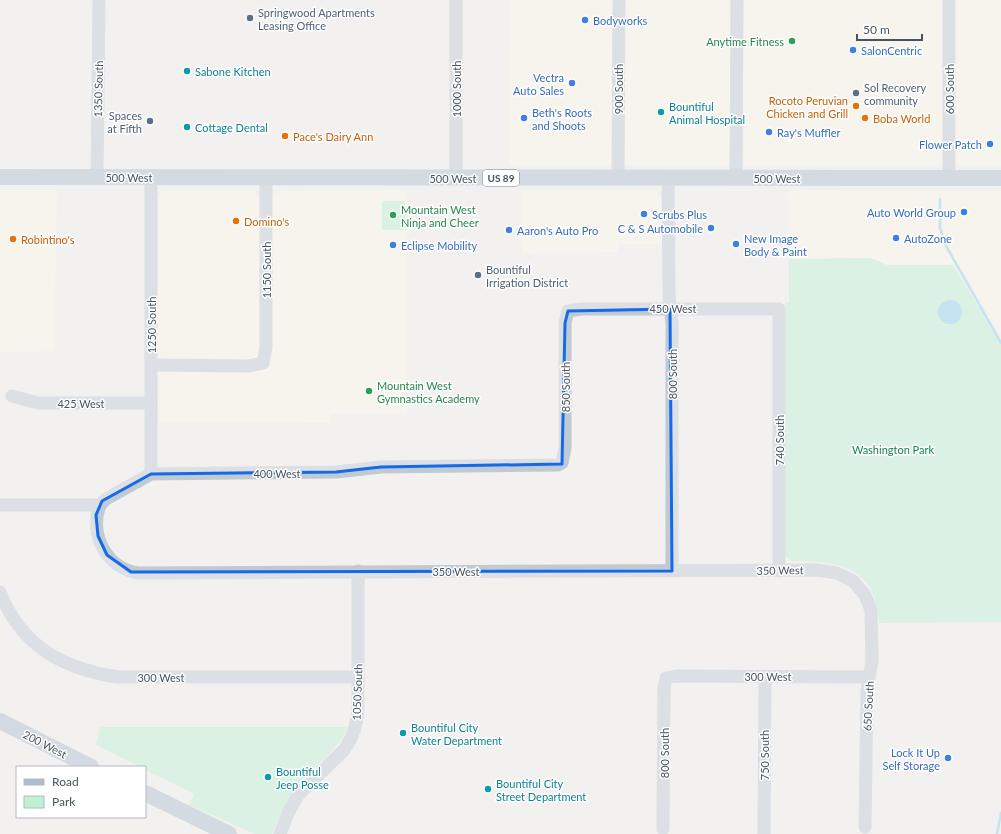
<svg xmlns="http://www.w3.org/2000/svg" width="1001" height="834" font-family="Lato,sans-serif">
<rect width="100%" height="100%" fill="#f3f0f0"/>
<g fill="#fdf8ea">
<path d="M510 0H1001V165H509Z"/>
<path d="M0 190H57L54 351 0 352Z"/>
<path d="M167 190H250L255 191 259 199 260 263 273 197 277 191 406 190 407 413 331 414 330 423 158 422 157 201 161 191Z"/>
<path d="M522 190 658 191 662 199V244H618V252L522 253Z"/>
<path d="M788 190 1001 191V336L959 265H887L871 258 789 259Z"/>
</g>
<g fill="#bef1d3">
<rect x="382" y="201" width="23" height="29"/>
<path d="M871 258 887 265H953L1001 345V622L879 623C876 565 838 561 791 561L785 555 784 304 789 302V259Z"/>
<path d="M100 727H348C336 753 313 766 296 787 284 801 279 818 272 834H255L189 805 194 794 145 770V767H140L96 745Z"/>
</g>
<circle fill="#8ad6ef" cx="950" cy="312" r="12"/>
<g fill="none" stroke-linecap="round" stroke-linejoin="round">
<g stroke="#8ad6ef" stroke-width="2.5">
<path d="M940 199V228L945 244 1001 343"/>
<path d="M997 834 1001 813"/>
</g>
<g stroke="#c0cad2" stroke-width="13">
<path d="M456 0V177"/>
<path d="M97 177 99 0"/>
<path d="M151 177V474"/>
<path d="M618 178 619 0"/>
<path d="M668 178 669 295 672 324V571"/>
<path d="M736 178 737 0"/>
<path d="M949 178V0"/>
<path d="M151 365 249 366 263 363 266 348V177"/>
<path d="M12 396 38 403H151"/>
<path d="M0 505H100L106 499 151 474 336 472 381 467 558 465 562 463 565 448V323L568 311 582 309H779V571"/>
<path d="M100 505C89 534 106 568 138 573L817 570 837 573 853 581 865 595 871 610 872 661 867 690 865 827"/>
<path d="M0 592C21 646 63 669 118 677H358"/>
<path d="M663 829 664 688 666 678 676 676 869 677"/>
<path d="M280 834 288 813 298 795 344 750C354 736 358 722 358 704V571"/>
<path d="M764 834 765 676"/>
</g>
<g stroke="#afbecf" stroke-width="16">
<path d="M0 177 1001 178"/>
<path d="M0 721 91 767"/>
<path d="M145 793 229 834"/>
</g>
</g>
<path d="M0 0H1001V834H0ZM670 309 672 571 131 572 107 555 98 536 96 515 102 501 151 474 336 472 381 467 562 464 565 323 568 311Z" fill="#f3f0f0" fill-opacity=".55" fill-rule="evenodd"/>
<path fill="none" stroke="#146ae8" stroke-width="3" stroke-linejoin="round" d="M670 309 672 571 131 572 107 555 98 536 96 515 102 501 151 474 336 472 381 467 562 464 565 323 568 311Z"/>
<g fill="#5c6f8a" stroke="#fff" stroke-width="1.5">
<circle cx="250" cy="18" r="4"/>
<circle cx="856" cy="93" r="4"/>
<circle cx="150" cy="121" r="4"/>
<circle cx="478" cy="275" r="4"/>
</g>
<g fill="#3f7fe0" stroke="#fff" stroke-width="1.5">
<circle cx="585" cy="20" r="4"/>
<circle cx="853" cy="50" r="4"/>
<circle cx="572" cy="83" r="4"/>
<circle cx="524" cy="118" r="4"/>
<circle cx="769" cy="132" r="4"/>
<circle cx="990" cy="144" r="4"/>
<circle cx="964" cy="212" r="4"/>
<circle cx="644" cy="214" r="4"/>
<circle cx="711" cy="228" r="4"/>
<circle cx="509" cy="230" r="4"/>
<circle cx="896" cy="238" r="4"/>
<circle cx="736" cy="244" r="4"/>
<circle cx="393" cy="245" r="4"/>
<circle cx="948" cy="758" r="4"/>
</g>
<g fill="#2e9e5b" stroke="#fff" stroke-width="1.5">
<circle cx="792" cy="41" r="4"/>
<circle cx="393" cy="215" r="4"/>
<circle cx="369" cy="391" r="4"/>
</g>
<g fill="#0f9aa8" stroke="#fff" stroke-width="1.5">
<circle cx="187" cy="71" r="4"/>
<circle cx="661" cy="112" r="4"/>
<circle cx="187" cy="127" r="4"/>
<circle cx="403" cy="733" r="4"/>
<circle cx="268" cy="777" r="4"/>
<circle cx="488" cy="789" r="4"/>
</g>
<g fill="#e8710a" stroke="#fff" stroke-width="1.5">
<circle cx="856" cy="106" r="4"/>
<circle cx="865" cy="118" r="4"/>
<circle cx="285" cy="136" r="4"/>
<circle cx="236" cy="221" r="4"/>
<circle cx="13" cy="239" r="4"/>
</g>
<g text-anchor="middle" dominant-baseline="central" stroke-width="3" stroke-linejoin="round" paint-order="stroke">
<rect fill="#fff" stroke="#7e878e" stroke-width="1" x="483" y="170" width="36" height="16" rx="3"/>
<g font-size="10" font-weight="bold" fill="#47535e">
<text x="501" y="178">US 89</text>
</g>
<g font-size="11" fill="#4e5e75" stroke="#fff" text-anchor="start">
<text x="258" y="12">Springwood Apartments<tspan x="258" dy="13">Leasing Office</tspan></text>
<text x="864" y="87">Sol Recovery<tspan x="864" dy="13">community</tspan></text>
<text x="142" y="115" text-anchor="end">Spaces<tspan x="142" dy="13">at Fifth</tspan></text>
<text x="486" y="269">Bountiful<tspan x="486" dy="13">Irrigation District</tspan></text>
</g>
<g font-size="11" fill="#366cbe" stroke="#fff" text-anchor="start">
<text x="593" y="20">Bodyworks</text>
<text x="861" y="50">SalonCentric</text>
<text x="564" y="77" text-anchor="end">Vectra<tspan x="564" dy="13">Auto Sales</tspan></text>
<text x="532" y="112">Beth's Roots<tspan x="532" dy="13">and Shoots</tspan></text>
<text x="777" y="132">Ray's Muffler</text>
<text x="982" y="144" text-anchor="end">Flower Patch</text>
<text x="956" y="212" text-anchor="end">Auto World Group</text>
<text x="652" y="214">Scrubs Plus</text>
<text x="703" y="228" text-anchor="end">C &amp; S Automobile</text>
<text x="517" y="230">Aaron's Auto Pro</text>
<text x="744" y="238">New Image<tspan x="744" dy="13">Body &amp; Paint</tspan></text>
<text x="904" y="238">AutoZone</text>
<text x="401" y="245">Eclipse Mobility</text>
<text x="940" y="752" text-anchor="end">Lock It Up<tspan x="940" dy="13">Self Storage</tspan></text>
</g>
<g font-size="11" fill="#27864d" stroke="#fff" text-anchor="start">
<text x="784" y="41" text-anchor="end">Anytime Fitness</text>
<text x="401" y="209">Mountain West<tspan x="401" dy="13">Ninja and Cheer</tspan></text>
<text x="377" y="385">Mountain West<tspan x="377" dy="13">Gymnastics Academy</tspan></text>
</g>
<g font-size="11" fill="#0d838f" stroke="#fff" text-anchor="start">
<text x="195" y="71">Sabone Kitchen</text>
<text x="669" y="106">Bountiful<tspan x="669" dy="13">Animal Hospital</tspan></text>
<text x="195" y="127">Cottage Dental</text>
<text x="411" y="727">Bountiful City<tspan x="411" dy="13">Water Department</tspan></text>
<text x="276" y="771">Bountiful<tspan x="276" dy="13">Jeep Posse</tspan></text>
<text x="496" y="783">Bountiful City<tspan x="496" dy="13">Street Department</tspan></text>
</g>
<g font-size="11" fill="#47535e" stroke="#fff">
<text transform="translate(98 89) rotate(-89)">1350 South</text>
<text transform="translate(456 89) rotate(-90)">1000 South</text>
<text transform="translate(618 89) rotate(-90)">900 South</text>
<text transform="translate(949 89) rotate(-90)">600 South</text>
<text x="129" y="177">500 West</text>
<text x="453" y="178">500 West</text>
<text x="777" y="178">500 West</text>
<text transform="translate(266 270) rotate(-90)">1150 South</text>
<text x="673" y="308">450 West</text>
<text transform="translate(151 325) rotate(-90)">1250 South</text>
<text transform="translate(672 374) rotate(-90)">800 South</text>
<text transform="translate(565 387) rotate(-90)">850 South</text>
<text x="81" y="403">425 West</text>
<text transform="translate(779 440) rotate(-90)">740 South</text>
<text x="277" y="473">400 West</text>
<text transform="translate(780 570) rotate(-1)">350 West</text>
<text x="456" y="571">350 West</text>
<text x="768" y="676">300 West</text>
<text x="161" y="677">300 West</text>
<text transform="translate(357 692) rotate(-88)">1050 South</text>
<text transform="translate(868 706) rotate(-87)">650 South</text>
<text transform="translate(45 744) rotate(27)">200 West</text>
<text transform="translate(664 753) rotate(-90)">800 South</text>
<text transform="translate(764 755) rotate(-90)">750 South</text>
</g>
<g font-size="11" fill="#c56008" stroke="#fff" text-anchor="start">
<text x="848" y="100" text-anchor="end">Rocoto Peruvian<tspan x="848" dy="13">Chicken and Grill</tspan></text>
<text x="873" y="118">Boba World</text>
<text x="293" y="136">Pace's Dairy Ann</text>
<text x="244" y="221">Domino's</text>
<text x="21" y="239">Robintino's</text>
</g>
<g font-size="11" fill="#15834f" stroke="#fff">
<text x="893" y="449">Washington Park</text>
</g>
</g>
<rect x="16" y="766" width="130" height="52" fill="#ffffff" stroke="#b5babf"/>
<rect x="24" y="779" width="20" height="6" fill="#afbecf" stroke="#b5babf"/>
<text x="52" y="786" font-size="12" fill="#47535e">Road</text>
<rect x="24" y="796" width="20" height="12" fill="#bef1d3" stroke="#b5babf"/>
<text x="52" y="806" font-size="12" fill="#47535e">Park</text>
<path d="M857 34v6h65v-6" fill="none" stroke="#47535e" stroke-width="2"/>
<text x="863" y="34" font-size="12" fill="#47535e" stroke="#ffffff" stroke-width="3" paint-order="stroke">50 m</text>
</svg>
